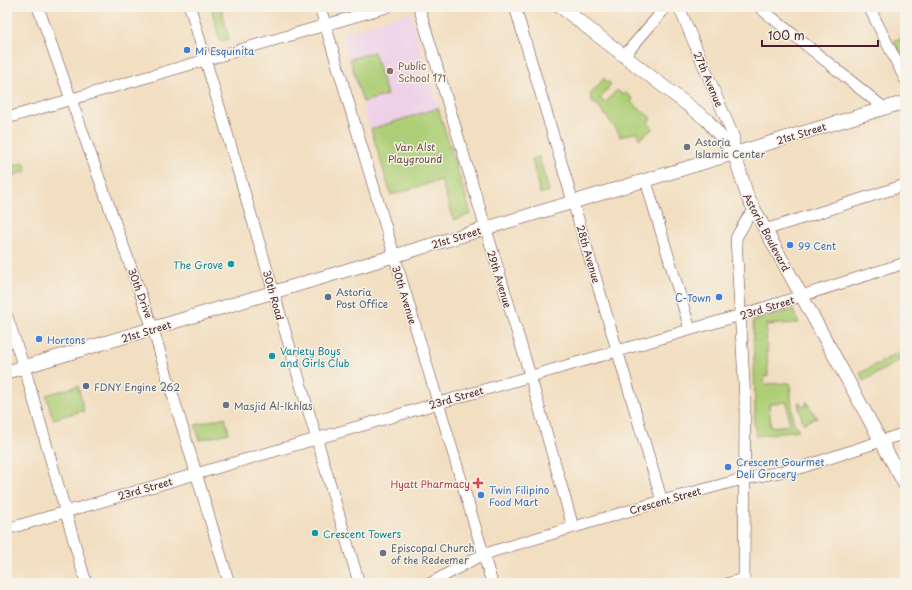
<svg xmlns="http://www.w3.org/2000/svg" width="912" height="590" font-family="'Playpen Sans',sans-serif">
<rect width="100%" height="100%" fill="#f7f3e8"/>
<filter id="ink" filterUnits="userSpaceOnUse"><feTurbulence type="fractalNoise" baseFrequency=".025" numOctaves="2"/><feDisplacementMap in="SourceGraphic" scale="8" xChannelSelector="R" yChannelSelector="G"/><feConvolveMatrix kernelMatrix="1 2 1 2 8 2 1 2 1" color-interpolation-filters="sRGB"/></filter>
<filter id="wash" filterUnits="userSpaceOnUse"><feTurbulence type="fractalNoise" baseFrequency=".012" numOctaves="4" result="noise"/><feDisplacementMap in="SourceGraphic" scale="16" xChannelSelector="R" yChannelSelector="G"/><feGaussianBlur stdDeviation="0.9" result="paint"/><feColorMatrix in="noise" values="0 0 0 0 0 0 0 0 0 0 0 0 0 0 0 0 0 1.4 0 .05"/><feComposite in="paint" operator="in"/></filter>
<g filter="url(#wash)">
<rect width="100%" height="100%" fill="#f2dec0"/>
<path fill="#eed0e8" d="M410 12 447 137 379 157 341 34Z"/>
<g fill="#adce76" stroke="#7c7650" fill-rule="evenodd">
<path d="M211 7H221L229 39 220 41Z"/>
<path d="M905 36V64L894 41Z"/>
<path d="M374 52 387 95 363 102 350 59Z"/>
<path d="M604 78 606 80 605 81 607 83 608 81 611 84 600 99 605 103 617 90 623 95 626 93 633 99 631 102 651 118 648 122 653 129 654 128 639 139 637 132 620 137 619 133 596 103 593 104 590 95Z"/>
<path d="M438 108 471 214 454 220 441 180 391 195 371 129Z"/>
<path d="M539 157 549 191 540 194 532 159Z"/>
<path d="M24 162 27 171 7 177V168Z"/>
<path d="M793 310 799 323 766 325 768 376H765L764 382 765 384 790 383 793 421 799 430 756 436 754 421 755 411 753 321ZM787 402 789 425 771 427 769 404Z"/>
<path d="M905 349V357L864 381 860 373Z"/>
<path d="M78 386 84 412 82 411 53 419 46 395Z"/>
<path d="M806 401 817 418 803 423 798 403 800 402 801 406 807 405Z"/>
<path d="M225 417 229 433 200 440 195 425Z"/>
</g>
</g>
<g filter="url(#ink)">
<g fill="none" stroke-linecap="round" stroke-linejoin="round">
<defs>
<g id="minor">
<path d="M38 7 153 329 229 583"/>
<path d="M190 7 359 583"/>
<path d="M320 7 492 583"/>
<path d="M419 7 530 375 573 527"/>
<path d="M515 7 662 501"/>
<path d="M679 7 734 138V153"/>
<path d="M759 7 884 108"/>
<path d="M869 7 905 79"/>
<path d="M624 56 666 7"/>
<path d="M7 118 387 7"/>
<path d="M646 181 690 329"/>
<path d="M765 230 905 185"/>
<path d="M7 316 28 380 86 583"/>
<path d="M7 529 751 312 905 263"/>
<path d="M431 583 474 559 494 551 662 501 735 481 800 468 905 433"/>
<path d="M729 583 744 579"/>
<path d="M744 583 745 400 736 238 748 217 756 213"/>
</g>
<g id="major">
<path d="M561 7 707 120 734 153 748 198 905 485"/>
<path d="M7 372 384 259 905 102"/>
</g>
</defs>
<use href="#minor" stroke="#633c41" stroke-width="12"/>
<use href="#major" stroke="#633c41" stroke-width="14"/>
<use href="#minor" stroke="#fff" stroke-width="11"/>
<use href="#major" stroke="#fff" stroke-width="13"/>
</g>
</g>
<g fill="#3f7fe0" stroke="#f7f3e8" stroke-width="1.5">
<circle cx="187" cy="50" r="4"/>
<circle cx="790" cy="245" r="4"/>
<circle cx="719" cy="297" r="4"/>
<circle cx="39" cy="339" r="4"/>
<circle cx="728" cy="467" r="4"/>
<circle cx="481" cy="495" r="4"/>
</g>
<circle fill="#8d6e63" stroke="#f7f3e8" stroke-width="1.5" cx="390" cy="71" r="4"/>
<g fill="#6b7280" stroke="#f7f3e8" stroke-width="1.5">
<circle cx="687" cy="147" r="4"/>
<circle cx="226" cy="405" r="4"/>
<circle cx="383" cy="553" r="4"/>
</g>
<g fill="#0f9aa8" stroke="#f7f3e8" stroke-width="1.5">
<circle cx="231" cy="264" r="4"/>
<circle cx="272" cy="356" r="4"/>
<circle cx="315" cy="533" r="4"/>
</g>
<g fill="#5c6f8a" stroke="#f7f3e8" stroke-width="1.5">
<circle cx="328" cy="297" r="4"/>
<circle cx="86" cy="386" r="4"/>
</g>
<path fill="#e0444e" stroke="#f7f3e8" stroke-width="1.5" d="M476 477h4v4h4v4h-4v4h-4v-4h-4v-4h4z"/>
<g text-anchor="middle" dominant-baseline="central" stroke-width="3" stroke-linejoin="round" paint-order="stroke">
<g font-size="10" fill="#366cbe" stroke="#f7f3e8" text-anchor="start">
<text x="195" y="50">Mi Esquinita</text>
<text x="798" y="245">99 Cent</text>
<text x="711" y="297" text-anchor="end">C-Town</text>
<text x="47" y="339">Hortons</text>
<text x="736" y="461">Crescent Gourmet<tspan x="736" dy="12">Deli Grocery</tspan></text>
<text x="489" y="489">Twin Filipino<tspan x="489" dy="12">Food Mart</tspan></text>
</g>
<g font-size="10" fill="#785e54" stroke="#f7f3e8" text-anchor="start">
<text x="398" y="65">Public<tspan x="398" dy="12">School 171</tspan></text>
</g>
<g font-size="10" fill="#4a1f2b" stroke="#f7f3e8">
<text transform="translate(709 79) rotate(67)">27th Avenue</text>
<text transform="translate(801 133) rotate(-17)">21st Street</text>
<text transform="translate(767 232) rotate(62)">Astoria Boulevard</text>
<text transform="translate(456 237) rotate(-17)">21st Street</text>
<text transform="translate(589 254) rotate(74)">28th Avenue</text>
<text transform="translate(500 279) rotate(73)">29th Avenue</text>
<text transform="translate(141 293) rotate(70)">30th Drive</text>
<text transform="translate(274 295) rotate(74)">30th Road</text>
<text transform="translate(405 295) rotate(73)">30th Avenue</text>
<text transform="translate(767 307) rotate(-17)">23rd Street</text>
<text transform="translate(146 331) rotate(-17)">21st Street</text>
<text transform="translate(456 397) rotate(-16)">23rd Street</text>
<text transform="translate(145 488) rotate(-16)">23rd Street</text>
<text transform="translate(665 500) rotate(-16)">Crescent Street</text>
</g>
<g font-size="10" fill="#5b616d" stroke="#f7f3e8" text-anchor="start">
<text x="695" y="141">Astoria<tspan x="695" dy="12">Islamic Center</tspan></text>
<text x="234" y="405">Masjid Al-Ikhlas</text>
<text x="391" y="547">Episcopal Church<tspan x="391" dy="12">of the Redeemer</tspan></text>
</g>
<g font-size="10" fill="#634b3e" stroke="#f7f3e8">
<text x="415" y="146">Van Alst<tspan x="415" dy="12">Playground</tspan></text>
</g>
<g font-size="10" fill="#0d838f" stroke="#f7f3e8" text-anchor="start">
<text x="223" y="264" text-anchor="end">The Grove</text>
<text x="280" y="350">Variety Boys<tspan x="280" dy="12">and Girls Club</tspan></text>
<text x="323" y="533">Crescent Towers</text>
</g>
<g font-size="10" fill="#4e5e75" stroke="#f7f3e8" text-anchor="start">
<text x="336" y="291">Astoria<tspan x="336" dy="12">Post Office</tspan></text>
<text x="94" y="386">FDNY Engine 262</text>
</g>
<g font-size="10" fill="#be3a42" stroke="#f7f3e8" text-anchor="end">
<text x="470" y="483">Hyatt Pharmacy</text>
</g>
</g>
<rect width="912" height="590" fill="none" stroke="#f7f3e8" stroke-width="24"/>
<path d="M762 40v6h116v-6" fill="none" stroke="#4a1f2b" stroke-width="2"/>
<text x="768" y="40" font-size="12" fill="#4a1f2b" stroke="#f7f3e8" stroke-width="3" paint-order="stroke">100 m</text>
</svg>
